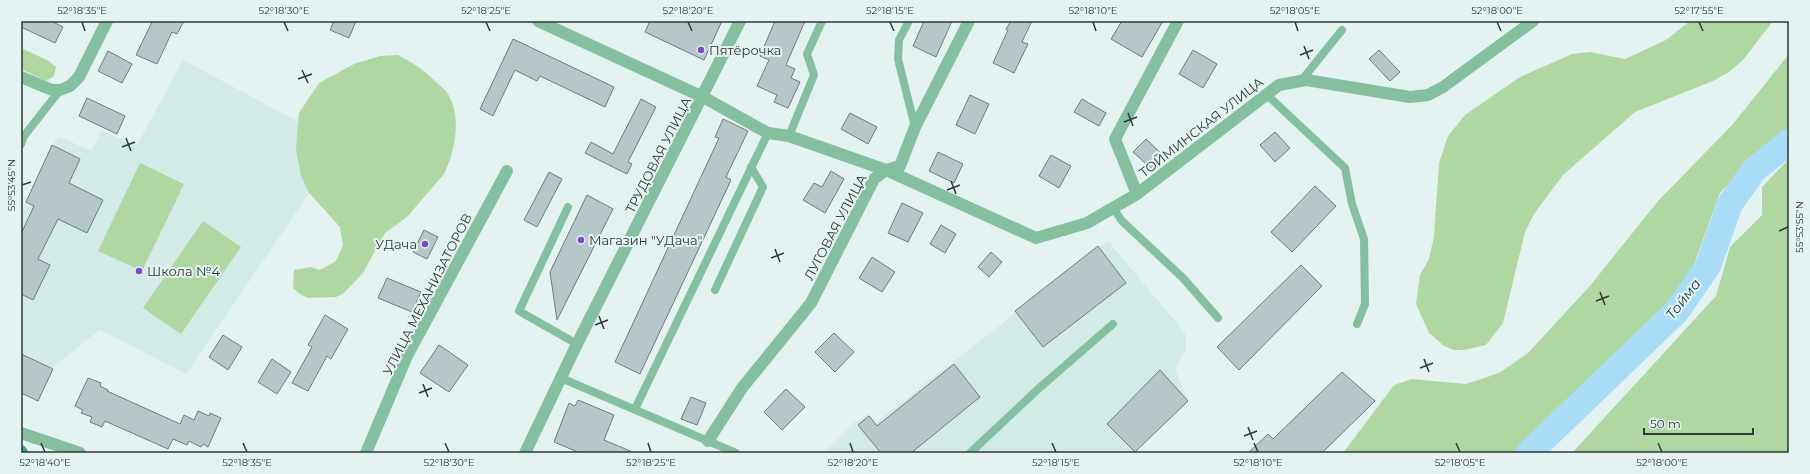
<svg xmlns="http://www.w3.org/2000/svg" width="1810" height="474" font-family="Montserrat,sans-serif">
<rect width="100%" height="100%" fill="#e4f3f1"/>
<g fill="#d2ebe6">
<path d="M183 60 342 145 186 374 100 330 21 392V212L58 136 91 151 101 131 137 145Z"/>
<path d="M1108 241 1185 333 1186 350 1175 369 1188 401 1134 453H824L854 423 868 414 876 422Z"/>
</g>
<g fill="#afd7a2">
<path d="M1690 21H1773L1743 60 1729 72 1713 81 1635 112 1563 175 1534 214 1525 232 1503 323 1486 345 1464 350H1454L1444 346 1429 333 1416 304 1420 275 1429 259 1434 236 1439 163 1448 136 1465 115 1520 77 1572 54 1590 52 1625 59 1666 40Z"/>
<path d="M21 48 49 61 56 67 54 76 46 81 21 69Z"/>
<path d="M1789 54V133L1759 153 1720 193 1677 311 1599 401 1541 453H1343L1394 385 1412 379 1466 384 1499 373 1528 353 1589 287 1658 201 1733 124Z"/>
<path d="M398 55C416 65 423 69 437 83 441 87 446 90 448 94 462 118 455 151 444 174L407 217 385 233 363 273 344 293 336 297 308 298 300 294 293 288 294 270 311 267 320 270 336 261 343 245 340 227 309 193 301 176 296 149 299 113 319 83 354 64 380 56Z"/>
<path d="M1789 159V453H1572L1716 296 1730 247 1762 215V187Z"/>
<path d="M140 163 184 184 142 271 98 251Z"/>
<path d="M203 221 241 247 181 334 143 308Z"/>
</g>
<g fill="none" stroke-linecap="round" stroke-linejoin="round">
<path stroke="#a8dcf7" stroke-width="26" d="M1529 453 1677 311 1708 266 1730 204 1754 170 1789 142"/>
</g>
<g fill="#b7c7c9" stroke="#6d7b7d">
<path d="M21 21H51L63 27 55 43 21 27Z"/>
<path d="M150 21H184L177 34 172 32 157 64 136 55 152 22Z"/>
<path d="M334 21H356L349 38 330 30Z"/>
<path d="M650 21H722L704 60 645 32Z"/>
<path d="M775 21H805L786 65 795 69 791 78 800 82 788 108 774 102 777 95 757 86 769 60 760 56Z"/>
<path d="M924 21H952L936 57 913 46Z"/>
<path d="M1011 21H1032L1022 42 1028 44 1014 73 993 63 1008 30 1006 29Z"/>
<path d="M1122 21H1163L1142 57 1111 39Z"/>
<path d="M513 39 614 87 605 107 540 76 537 81 515 70 493 116 480 109Z"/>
<path d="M1193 50 1217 64 1203 88 1179 74Z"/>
<path d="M1379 50 1400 72 1390 81 1369 59Z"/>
<path d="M108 51 132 64 122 83 98 71Z"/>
<path d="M970 95 989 104 975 134 956 125Z"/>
<path d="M87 98 125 116 117 134 79 116Z"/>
<path d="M641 99 656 107 628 162 632 164 627 174 585 153 591 142 613 154Z"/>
<path d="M1082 99 1106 113 1099 126 1074 112Z"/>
<path d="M850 113 877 127 868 144 841 129Z"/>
<path d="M723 119 748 131 726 177 731 180 640 374 615 362 719 138 715 137Z"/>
<path d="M1275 132 1290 148 1275 162 1260 145Z"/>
<path d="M1146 139 1166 158 1154 171 1133 152Z"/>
<path d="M52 145 80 159 69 183 103 200 87 233 58 219 38 259 50 265 33 300 21 294V234L34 206 26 202Z"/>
<path d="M938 152 963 164 954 183 929 171Z"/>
<path d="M1051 155 1071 166 1059 188 1039 176Z"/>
<path d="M831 171 844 179 825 213 803 200 814 183 822 187Z"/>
<path d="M549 172 562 179 537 227 524 220Z"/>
<path d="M1315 186 1336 206 1292 252 1271 232Z"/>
<path d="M587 195 613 209 557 320 550 272Z"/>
<path d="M902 203 923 213 908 242 888 233Z"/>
<path d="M941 225 956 234 945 253 930 244Z"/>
<path d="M424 230 438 237 427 259 413 252Z"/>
<path d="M1098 246 1126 283 1043 347 1015 311Z"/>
<path d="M991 252 1002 262 989 277 978 267Z"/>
<path d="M872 257 895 272 882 292 859 278Z"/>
<path d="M1301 265 1322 286 1239 370 1217 347Z"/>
<path d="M387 278 421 292 412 312 378 298Z"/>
<path d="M325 315 348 329 331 359 327 356 308 391 292 383 312 347 308 345Z"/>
<path d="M834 333 854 352 835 372 815 352Z"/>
<path d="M223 335 242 347 228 370 209 357Z"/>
<path d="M439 345 468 365 449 392 420 373Z"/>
<path d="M21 354 53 369 38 401 21 393Z"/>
<path d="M272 359 291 372 277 394 258 382Z"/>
<path d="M954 364 980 397 911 453H881L858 425 869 416 877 426Z"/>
<path d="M1160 370 1188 401 1135 452 1107 424Z"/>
<path d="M1342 372 1375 401 1322 453H1248L1268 434 1273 439Z"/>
<path d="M88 378 101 383 100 386 108 390 107 391 180 424 184 415 194 420 198 411 209 416 210 413 221 418 208 447 203 444 201 447 189 441 187 445 173 439 168 449 105 421 102 427 90 422 92 417 81 413 83 410 75 406Z"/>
<path d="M786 389 805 407 782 430 764 412Z"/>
<path d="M691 397 706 403 697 425 681 419Z"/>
<path d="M578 400 614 415 604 440 635 453H580L554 442 569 403 575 406Z"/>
</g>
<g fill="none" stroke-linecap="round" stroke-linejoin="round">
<g stroke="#84bfa0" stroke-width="8">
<path d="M909 21 899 40 898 59 915 127"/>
<path d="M1301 81 1342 30"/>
<path d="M1266 94 1345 168 1352 204 1364 239 1365 304 1357 324"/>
<path d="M789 136 814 75 807 54 822 21"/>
<path d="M21 144 24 136 60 90"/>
<path d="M568 207 519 311 577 344"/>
<path d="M1113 208 1122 221 1183 278 1218 318"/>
<path d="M715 290 763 187 751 167"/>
<path d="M561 378 736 453"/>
<path d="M635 409 768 133"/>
<path d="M970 453 1037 390 1113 324"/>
</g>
<g stroke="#84bfa0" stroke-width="12">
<path d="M538 21 703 97 768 133 789 136 886 170 1036 238 1087 223 1137 194 1279 85 1306 80 1410 97 1428 95 1443 87 1533 21"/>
<path d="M21 77 52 90H60L70 86 79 77 107 21"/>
<path d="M1137 194 1115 139 1178 21"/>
<path d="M708 441 742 388 811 303 874 179 886 170 900 166 915 127 969 21"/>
<path d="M366 453 407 356 507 171"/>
</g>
<g stroke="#84bfa0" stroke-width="12">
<path d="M21 433 80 453"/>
<path d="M525 453 577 344 740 21"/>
</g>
<path stroke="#43a67a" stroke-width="12" d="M21 451 22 453"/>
</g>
<path fill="none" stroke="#313736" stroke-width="1.5" d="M82 22 85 31M284 22 288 31M486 22 490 31M688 22 692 31M890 22 894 31M1093 22 1096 31M1295 22 1298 31M1497 22 1501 31M1699 22 1703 31M1304 46 1309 59M1300 55 1313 50M302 70 308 83M298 79 312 74M1128 113 1133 126M1124 122 1137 117M126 138 131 151M122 147 135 142M951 181 956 194M22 185 31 182M947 190 960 185M1779 231 1788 227M775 249 780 262M771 258 784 253M1600 292 1605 305M1596 301 1609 296M599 316 604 329M595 325 608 320M1424 359 1429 372M1420 368 1433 363M423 384 428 397M419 393 432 388M1248 427 1253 440M1244 436 1257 431M41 443 45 452M243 443 247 452M445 443 449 452M648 443 651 452M850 443 853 452M1052 443 1056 452M1254 443 1258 452M1456 443 1460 452M1658 443 1662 452"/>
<g fill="#7e4ac2" stroke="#e4f3f1" stroke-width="1.5">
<circle cx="701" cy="50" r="4"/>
<circle cx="581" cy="240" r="4"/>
<circle cx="425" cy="244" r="4"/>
<circle cx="139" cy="271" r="4"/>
</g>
<g text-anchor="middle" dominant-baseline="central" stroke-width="4" stroke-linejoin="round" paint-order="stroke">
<g font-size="13" fill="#313736" stroke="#e4f3f1" text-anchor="start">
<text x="709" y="50">Пятёрочка</text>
<text x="589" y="240">Магазин "УДача"</text>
<text x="417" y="244" text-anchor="end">УДача</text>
<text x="147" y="271">Школа №4</text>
</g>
<g font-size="13" fill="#313736" stroke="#e4f3f1">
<text transform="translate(1201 127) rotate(-38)">ТОЙМИНСКАЯ УЛИЦА</text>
<text transform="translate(658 155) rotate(-63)">ТРУДОВАЯ УЛИЦА</text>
<text transform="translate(835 227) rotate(-62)">ЛУГОВАЯ УЛИЦА</text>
<text transform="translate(427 294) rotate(-63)">УЛИЦА МЕХАНИЗАТОРОВ</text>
</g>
<g font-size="14" font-style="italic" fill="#123b4e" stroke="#e4f3f1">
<text transform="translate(1683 299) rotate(-52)">Тойма</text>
</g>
</g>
<rect width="1810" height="474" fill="none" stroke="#e4f3f1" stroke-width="44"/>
<path d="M1644 428v6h109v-6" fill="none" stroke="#313736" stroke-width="2"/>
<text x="1650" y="428" font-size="12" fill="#313736" stroke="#e4f3f1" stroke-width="3" paint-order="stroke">50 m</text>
<rect x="22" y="22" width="1766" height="430" fill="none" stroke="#313736" stroke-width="1.5"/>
<g font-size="10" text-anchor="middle" fill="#313736">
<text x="82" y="14">52°18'35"E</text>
<text x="284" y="14">52°18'30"E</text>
<text x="486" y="14">52°18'25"E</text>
<text x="688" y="14">52°18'20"E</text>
<text x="890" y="14">52°18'15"E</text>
<text x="1093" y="14">52°18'10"E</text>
<text x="1295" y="14">52°18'05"E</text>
<text x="1497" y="14">52°18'00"E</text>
<text x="1699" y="14">52°17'55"E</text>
<text transform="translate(11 185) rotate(-90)" y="4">55°53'45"N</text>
<text transform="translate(1799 227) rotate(-90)" y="4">55°53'55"N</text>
<text x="45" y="466">52°18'40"E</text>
<text x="247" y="466">52°18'35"E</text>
<text x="449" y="466">52°18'30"E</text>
<text x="651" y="466">52°18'25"E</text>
<text x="853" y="466">52°18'20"E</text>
<text x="1056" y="466">52°18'15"E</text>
<text x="1258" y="466">52°18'10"E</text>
<text x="1460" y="466">52°18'05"E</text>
<text x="1662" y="466">52°18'00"E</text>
</g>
</svg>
